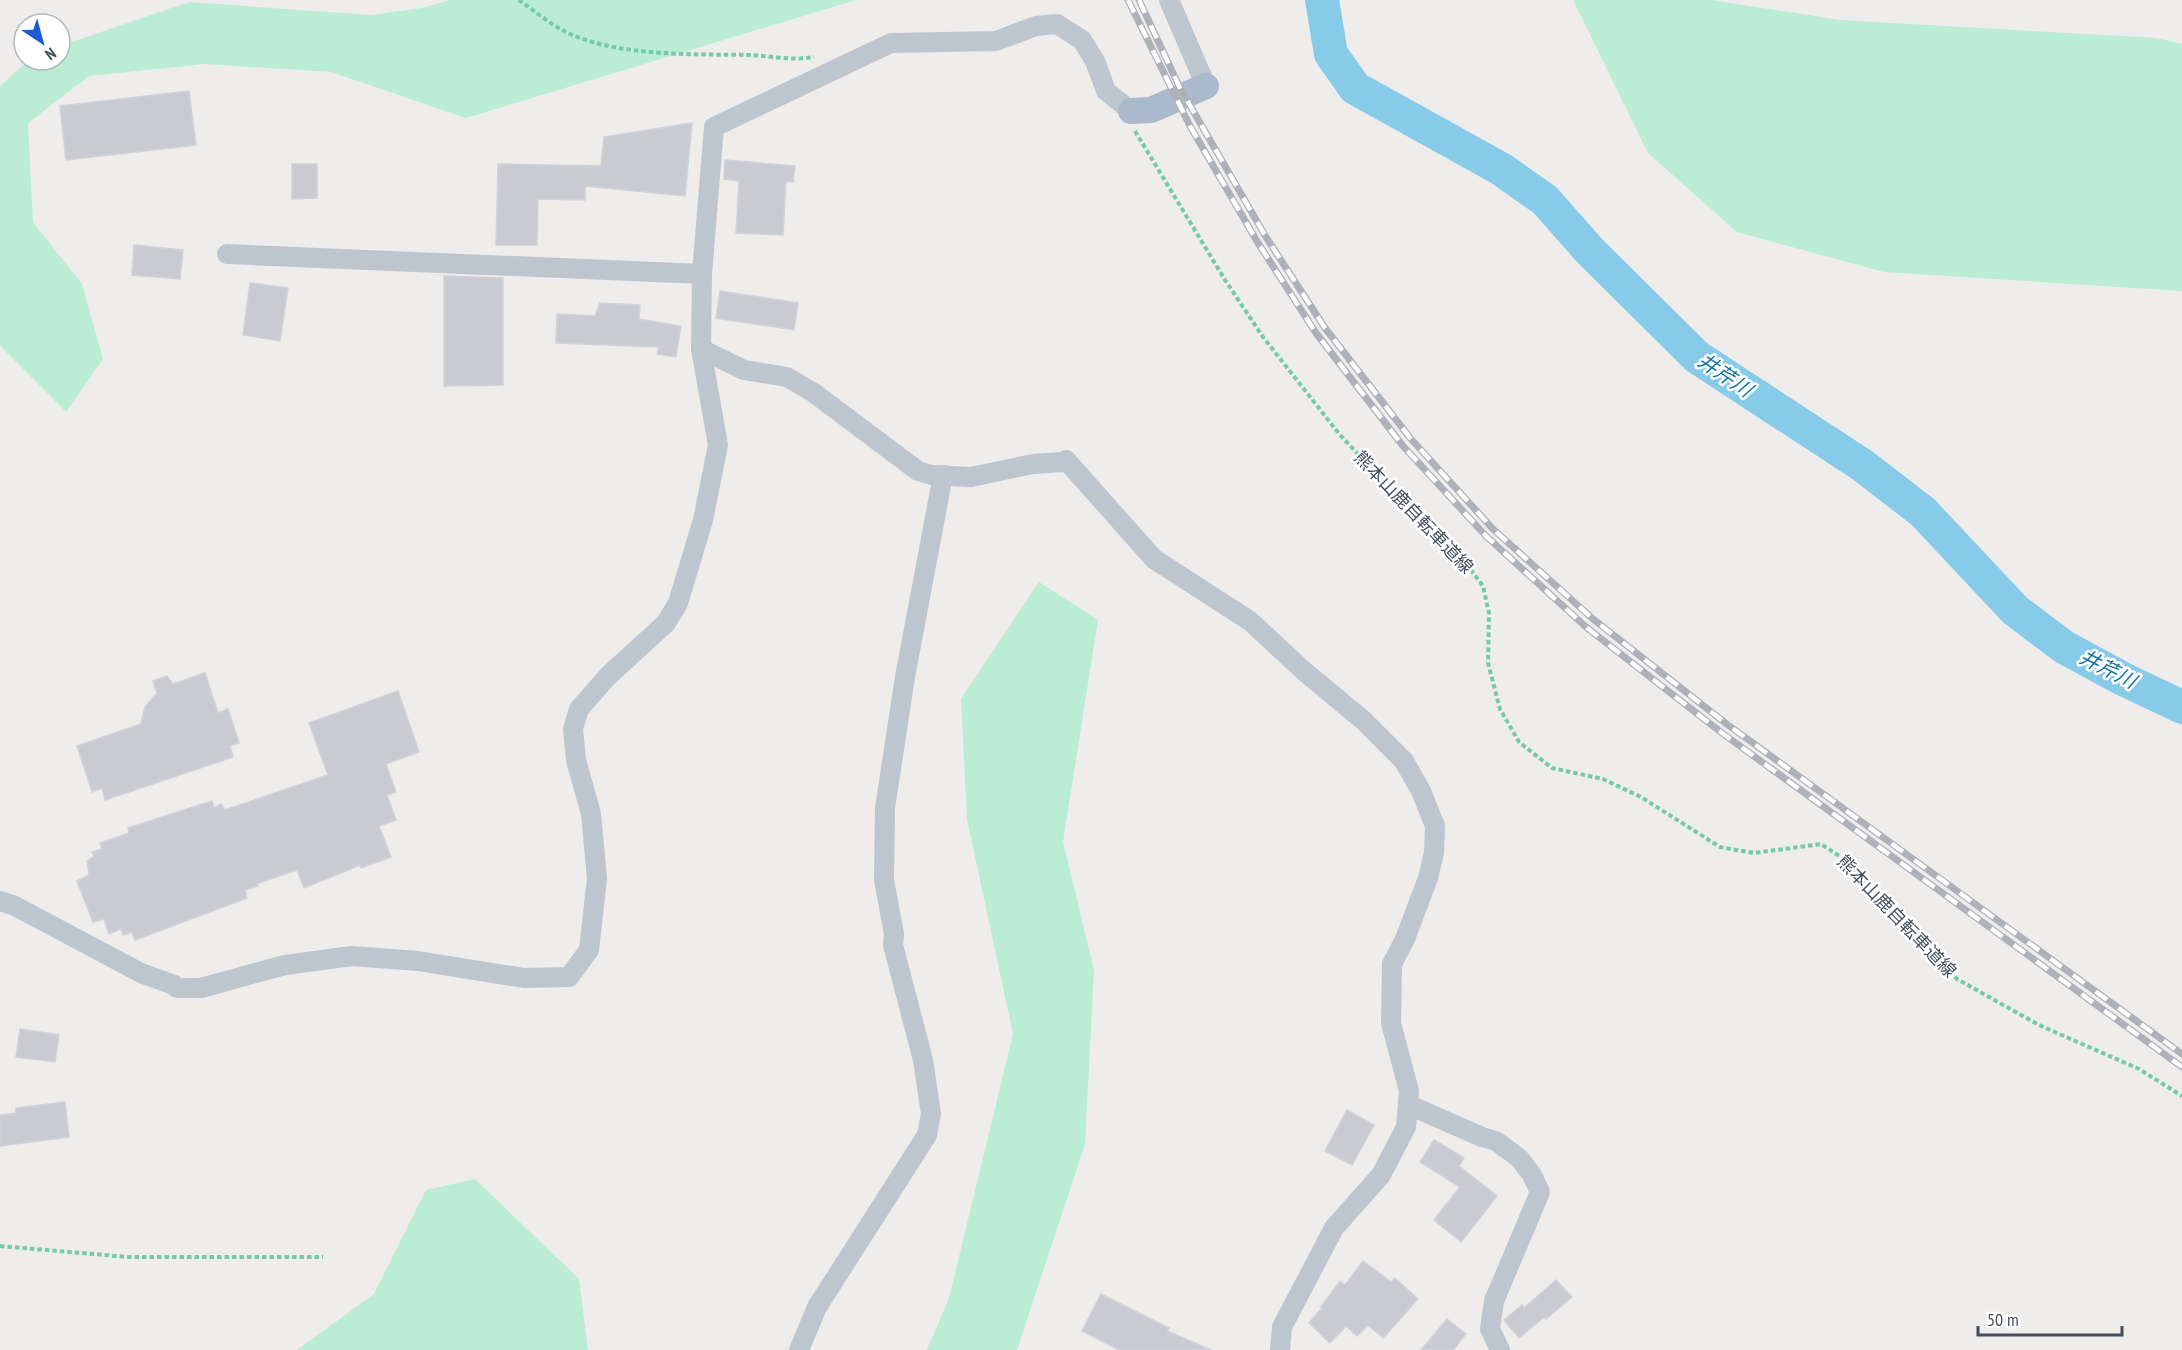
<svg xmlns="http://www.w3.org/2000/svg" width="2182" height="1350" font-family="'PT Sans Narrow','Noto Sans JP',sans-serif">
<rect width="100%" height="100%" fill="#efecec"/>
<g fill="#baedd3">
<path d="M450 0H856L466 118 331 72 205 64 89 76 28 123 33 222 82 284 103 359 66 412 0 346V86L29 60H60V46L189 2 371 15 422 8Z"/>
<path d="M1573 0H1712L1840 20 2156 38 2182 44V291L1884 272 1737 232 1648 153Z"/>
<path d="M1039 582 1098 620 1063 842 1094 970 1085 1144 1017 1350H927L949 1298 1013 1034 967 819 961 699Z"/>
<path d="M475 1179 579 1279 588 1350H297L374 1294 426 1190Z"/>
</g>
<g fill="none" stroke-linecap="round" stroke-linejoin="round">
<path stroke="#88cbe9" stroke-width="34" d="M1322 0 1331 54 1355 88 1501 169 1545 200 1590 251 1697 357 1862 465 1923 512 2015 610 2064 647 2123 679 2182 707"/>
</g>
<g fill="#c9cbd1" stroke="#d0d2d8" stroke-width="1.5">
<path d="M189 91 196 145 66 160 60 106Z"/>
<path d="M692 123 685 196 585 186V200L538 199 537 245H496L498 164 601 166 604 137Z"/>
<path d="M725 160 795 166 793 182 786 181 783 235 736 233 739 181 724 179Z"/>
<path d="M292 164H317V198L292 199Z"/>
<path d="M134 245 183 250 180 279 132 275Z"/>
<path d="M444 276 503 278V385L444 386Z"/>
<path d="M250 283 288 288 280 341 243 335Z"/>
<path d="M720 291 798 303 794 330 716 318Z"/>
<path d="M600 303 640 305 639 319 681 326 676 357 657 354 659 347 556 343 557 314 595 316Z"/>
<path d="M205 673 218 713 228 709 239 743 230 746 233 757 105 800 102 788 92 792 77 746 141 724 145 707 157 693 153 681 167 676 173 684Z"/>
<path d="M398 691 419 752 386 764 396 792 387 795 396 820 379 826 391 857 361 868 360 865 304 888 297 870 256 884 258 886 245 890 247 898 135 940 132 932 123 935 121 929 109 934 104 919 93 922 77 881 89 875 87 861 94 857 92 852 102 849 100 843 129 833 128 828 212 801 214 808 221 804 225 810 328 775 309 723Z"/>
<path d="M20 1029 59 1035 55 1062 16 1057Z"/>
<path d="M65 1102 69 1137 0 1146V1115L16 1113V1108Z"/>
<path d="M1347 1110 1374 1125 1352 1165 1325 1151Z"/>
<path d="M1434 1140 1464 1158 1459 1166 1497 1196 1461 1242 1434 1220 1460 1187 1420 1162Z"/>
<path d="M1363 1261 1391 1282 1395 1278 1418 1299 1383 1338 1368 1325 1357 1336 1346 1326 1330 1343 1309 1323 1322 1308 1321 1307 1340 1281 1345 1285Z"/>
<path d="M1556 1280 1572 1297 1546 1319 1544 1317 1519 1338 1504 1320 1522 1305 1524 1308Z"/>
<path d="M1101 1294 1169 1328 1167 1331 1211 1350H1119L1082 1331Z"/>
<path d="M1447 1319 1466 1334 1453 1350H1421Z"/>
</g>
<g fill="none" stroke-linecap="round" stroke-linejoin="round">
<g stroke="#74c9a8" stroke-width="4" stroke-dasharray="4.5 3" stroke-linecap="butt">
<path d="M519 0C533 10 549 23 564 31 615 57 693 54 750 55 771 56 793 61 814 57"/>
<path d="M1135 131 1225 280 1263 337 1340 435 1390 488 1462 558 1483 586 1489 613 1488 663 1500 709 1519 742 1552 768 1603 779 1641 797 1720 847 1754 853 1821 844 1844 859 1908 932 1957 979 2039 1025 2139 1069 2182 1096"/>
<path d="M0 1246 128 1257H323"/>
</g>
<g stroke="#bdc5ce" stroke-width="20">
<path d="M1169 0 1206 86"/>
<path d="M227 254 702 274"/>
<path d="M701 349 744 370 787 377 814 393 918 471 932 475 971 477 1033 464 1063 462 1066 460 1154 559 1250 621 1305 672 1363 720 1404 761 1421 791 1435 826 1434 853 1428 878 1405 939 1392 964 1391 1023 1409 1091 1406 1127 1381 1175 1334 1228 1282 1327 1280 1350"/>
<path d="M0 901 15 906 141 973 174 985 177 988H201L285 965 352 956 418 961 524 978 569 977 589 950 597 878 591 814 576 760 573 729 579 709 608 676 666 623 678 603 703 520 718 445 701 349 702 274 714 127 891 43 996 41 1036 26 1057 24 1082 40 1095 61 1106 91 1131 111"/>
<path d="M1409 1105 1482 1137 1496 1141 1519 1158 1532 1175 1540 1192 1494 1301 1490 1329 1500 1350"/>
<path d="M799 1350 817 1307 927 1135 931 1114 923 1060 893 945 894 934 884 880 885 808 905 677 943 475"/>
</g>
<path stroke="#acb8cb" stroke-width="26" d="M1131 111 1151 110 1206 86"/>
<defs>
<g id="rail">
<path d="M1128 0 1190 126 1258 243 1316 333 1403 446 1486 536 1586 627 1722 733 2182 1067"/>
<path d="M1139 0 1179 86 1199 121 1266 237 1325 328 1411 439 1493 529 1593 619 1728 725 2182 1054"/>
</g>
</defs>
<use href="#rail" stroke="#aeb1b7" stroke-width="7"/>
<use href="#rail" stroke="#fff" stroke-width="4.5" stroke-dasharray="14" stroke-linecap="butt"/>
</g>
<g text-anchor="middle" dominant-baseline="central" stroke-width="5" stroke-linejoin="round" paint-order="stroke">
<g font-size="18" fill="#454d59" stroke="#fff">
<text transform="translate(1414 512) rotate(46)">熊本山鹿自転車道線</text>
<text transform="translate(1897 916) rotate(46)">熊本山鹿自転車道線</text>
</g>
<g font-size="20" font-style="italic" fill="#1074a1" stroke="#fff">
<text transform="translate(1725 375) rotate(34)">井芹川</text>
<text transform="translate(2108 669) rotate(27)">井芹川</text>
</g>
</g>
<g transform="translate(42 42) rotate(144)"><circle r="28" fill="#ffffff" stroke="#b5b8bd" stroke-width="1.5"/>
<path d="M0-4.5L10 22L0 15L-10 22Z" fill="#1e5bd7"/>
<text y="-9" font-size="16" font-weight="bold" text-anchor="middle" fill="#454d59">N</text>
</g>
<path d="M1978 1326v9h144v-9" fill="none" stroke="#454d59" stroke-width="3"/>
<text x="1987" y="1326" font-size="18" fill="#454d59" stroke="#ffffff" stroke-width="4.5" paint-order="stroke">50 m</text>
</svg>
